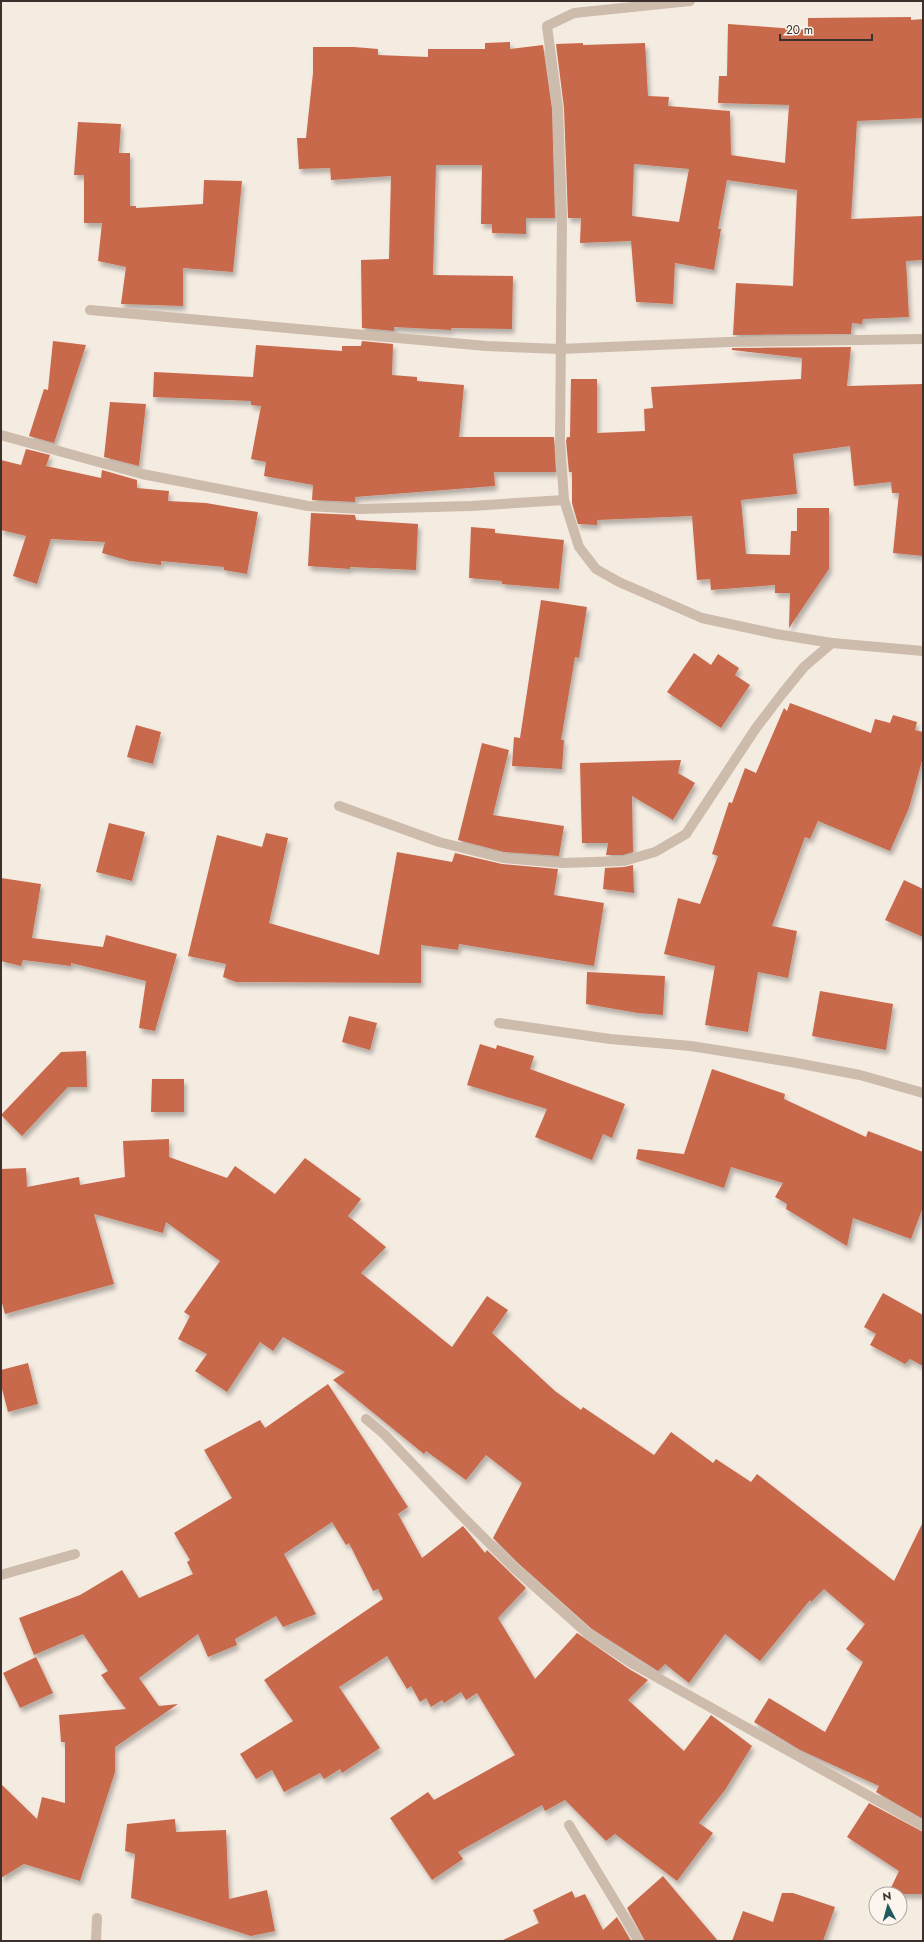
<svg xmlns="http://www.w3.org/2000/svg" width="924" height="1942" font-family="Jost,sans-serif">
<defs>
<filter id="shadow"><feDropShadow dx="2.5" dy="4.5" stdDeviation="2" flood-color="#0004"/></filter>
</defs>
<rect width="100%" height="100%" fill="#f4ebe1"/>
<g fill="#c8694b" fill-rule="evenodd" filter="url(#shadow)">
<path d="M911 17V20L923 19V118L857 121 851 219 923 216V260L906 261 909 317 863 319 862 324 852 323 851 334 733 335 736 283 793 286 797 190 727 180 718 229H721L714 270 675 263 673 304 636 302 631 241 580 243 581 218H568L564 108 556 44 583 43V45L645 43 648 96 669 97 668 106 730 111 731 155 785 163 789 105 718 103 719 76H727L728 24 808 30V18ZM634 164 689 169 679 222 632 216Z"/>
<path d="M510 42V49L543 45 552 109 555 218H526V234L492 233V224H481L482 165H436L433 275 513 276 512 329 451 328V330L394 327V331L362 328 361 260 389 259 391 176 331 180 330 168 299 169 297 138H306L313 73V47H354L378 49V55L428 57V49H485V43Z"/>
<path d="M78 122 121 124 119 153H130V206H136V208L203 204 204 180 242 181 233 272 183 268V306L121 304 126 267 98 261 102 223H84V175H74Z"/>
<path d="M53 341 86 345 54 443 29 436 44 389 48 390Z"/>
<path d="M362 341 393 344 392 375 417 377V381L464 385 459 437H554L556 472H494L495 486 355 497V502L312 500 313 485 264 476 266 462 251 459 261 406 251 405V401L153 397 154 372 253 377 256 345 342 351V346H361Z"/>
<path d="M851 347 847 386 923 384V556L893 553 899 493H892L891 482 854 486 850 446 793 454 797 494 741 500 746 554 790 555 791 531H797V508H829V569L789 628 790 593H775V585L711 590 710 579 697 580 692 516 597 520V525L578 524 572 503V472H569L566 441 567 437H570L571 379H597V433L645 431 644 409 653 408 651 387 801 379 802 358 732 350V348Z"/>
<path d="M110 402 146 404 139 466 104 457Z"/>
<path d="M26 449 50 455 46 466 101 478 102 470 137 480V488L169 491 168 501 206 503 258 512 247 574 224 570V567L161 561V565L130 561 102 553 105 542 51 539 37 584 13 576 26 536 1 530V460L21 465Z"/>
<path d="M311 513 355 515 356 520 418 524 416 570 350 567V569L308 566Z"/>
<path d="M471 527 495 529V533L564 540 559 589 502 584V581L469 578Z"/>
<path d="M541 600 587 607 579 658 575 657 561 740H564L562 769 512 766 514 737 520 738Z"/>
<path d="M694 653 711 665 718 654 739 668 735 675 750 685 721 728 667 692Z"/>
<path d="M790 703 871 733 875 719 890 723 893 715 917 722 915 730 923 732V757L909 808 890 851 818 821 810 839 805 837 772 926 797 931 788 978 758 972 748 1032 705 1025 715 966 664 954 678 898 700 904 718 856 712 854 729 802 732 803 745 768 756 773 784 708 787 711Z"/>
<path d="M136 725 161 732 153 764 127 757Z"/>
<path d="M482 743 509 750 493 815 564 826 559 856 504 852 458 840Z"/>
<path d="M681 760 678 773 695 783 673 820 632 796 633 852 623 855H606L608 843H582L580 763Z"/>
<path d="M109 823 145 832 132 881 96 872Z"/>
<path d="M266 833 288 838 269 923 379 955 397 852 452 862 455 853 502 864 558 869 554 895 604 903 594 966 459 944 458 950 421 945V983L236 982 223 977 226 964 188 956 217 835 262 847Z"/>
<path d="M633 865 634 893 603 889 605 868 624 867Z"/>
<path d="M1 878 41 884 32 938 103 947 106 935 177 954 155 1031 139 1028 146 981 71 963V966L23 960 21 966 1 961Z"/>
<path d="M904 880 923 889V937L885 920Z"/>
<path d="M587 972 665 976 663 1015 638 1013 586 1004Z"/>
<path d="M820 991 893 1004 886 1050 812 1036Z"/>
<path d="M349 1016 377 1023 370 1050 342 1042Z"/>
<path d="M480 1044 496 1049 497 1045 534 1056 530 1069 625 1104 612 1138 603 1134 592 1160 535 1137 547 1109 467 1085Z"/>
<path d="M86 1051 87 1087H68L22 1136 1 1115 61 1052Z"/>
<path d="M712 1069 785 1094 784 1099 866 1137 868 1131 923 1152V1207L911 1239 853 1218 847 1246 786 1209 787 1204 775 1197 783 1183 731 1167 724 1188 636 1159 638 1149 684 1154Z"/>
<path d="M152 1079H184V1112H151Z"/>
<path d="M169 1139V1157L227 1178 235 1166 275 1194 305 1158 361 1199 348 1216 386 1247 361 1273 452 1347 487 1296 508 1310 492 1333 555 1391 581 1410 583 1407 654 1455 671 1432 713 1463 716 1459 751 1482 757 1474 894 1581 923 1522V1819L876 1792 879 1786 800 1750 754 1722 769 1698 825 1732 863 1662 846 1649 865 1624 824 1589 811 1602 810 1600 760 1661 725 1634 689 1683 665 1664 658 1671 592 1629 518 1563 493 1538 522 1483 486 1455 466 1480 426 1451 424 1454 333 1380 345 1372 283 1337 273 1351 260 1342 227 1392 195 1371 207 1354 178 1339 190 1316 184 1312 220 1261 166 1222 163 1233 94 1214 114 1284 5 1314 1 1299V1169L26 1168 27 1187 79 1177 80 1185 125 1177 123 1141Z"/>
<path d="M883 1293 923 1315V1366L910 1359 905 1364 870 1345 876 1334 864 1327Z"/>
<path d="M28 1363 38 1404 8 1412 1 1385V1370Z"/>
<path d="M328 1384 408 1507 398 1514 422 1558 463 1526 485 1553 487 1550 526 1588 498 1618 535 1679 577 1633 629 1669 648 1680 628 1700 684 1751 711 1715 752 1746 725 1790 699 1823 713 1833 677 1881 615 1834 606 1841 565 1800 545 1811 542 1805 458 1852 463 1859 432 1880 390 1818 428 1792 434 1800 515 1755 477 1693 466 1700 461 1692 444 1703 442 1700 431 1707 426 1698 420 1702 411 1686 407 1689 387 1656 339 1687 380 1748 342 1773 340 1769 324 1779 320 1773 284 1792 272 1770 256 1779 240 1754 293 1721 264 1680 383 1599 378 1589 373 1591 349 1543 346 1545 332 1522 284 1554 316 1614 283 1627 276 1616 235 1639 237 1645 208 1657 198 1634 139 1678 159 1706 178 1704 115 1747V1772L80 1881 24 1864 1 1878V1784L37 1819 42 1797 65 1803V1742H61L59 1715 126 1709 101 1675 108 1671 83 1634 34 1655 19 1618 80 1595 122 1570 139 1598 193 1574 187 1562 190 1560 174 1533 232 1498 204 1450 260 1420 265 1428Z"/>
<path d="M36 1657 53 1693 20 1708 3 1673Z"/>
<path d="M869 1803 923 1832V1894H888L899 1871 847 1837Z"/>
<path d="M175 1819 176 1832 226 1830 229 1899 267 1890 275 1931 251 1936 131 1898 135 1854 125 1851 127 1824Z"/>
<path d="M663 1876 678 1894 718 1941H645L627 1908Z"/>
<path d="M572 1891 575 1898 585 1894 603 1930 617 1917 631 1941H501L539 1923 533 1910Z"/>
<path d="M782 1893H793L835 1907 823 1941H732L743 1911 773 1922Z"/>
</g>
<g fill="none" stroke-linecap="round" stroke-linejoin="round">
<g stroke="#cdbbac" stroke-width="10">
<path d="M690 1 574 13 547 26 558 108 562 215 560 441 564 500 579 547 596 569 619 582 702 618 776 634 832 643 923 651"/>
<path d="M90 310 486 346 560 349 728 342 923 339"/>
<path d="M1 435 142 474 308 506 359 509 471 506 564 500"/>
<path d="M339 806 439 842 503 858 562 863 624 861 655 852 686 834 756 728 782 694 804 667 832 643"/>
<path d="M499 1023 610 1039 691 1046 791 1062 860 1075 923 1093"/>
<path d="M366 1419 384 1434 460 1514 514 1568 588 1634 633 1664 923 1826"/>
<path d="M1 1575 75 1554"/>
<path d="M569 1825 639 1941"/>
<path d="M96 1941 97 1918"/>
</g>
</g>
<rect width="924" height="1942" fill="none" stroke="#3b302b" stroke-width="4"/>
<g transform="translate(888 1906) rotate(354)"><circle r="19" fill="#fbf5ee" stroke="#aea6a0"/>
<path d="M0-3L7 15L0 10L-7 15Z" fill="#1f5a5e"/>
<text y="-6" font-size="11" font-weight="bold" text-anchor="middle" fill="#3b302b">N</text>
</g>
<path d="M780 34v6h92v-6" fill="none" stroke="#3b302b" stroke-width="2"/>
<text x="786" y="34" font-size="12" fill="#3b302b" stroke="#fbf5ee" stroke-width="3" paint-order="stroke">20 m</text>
</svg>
